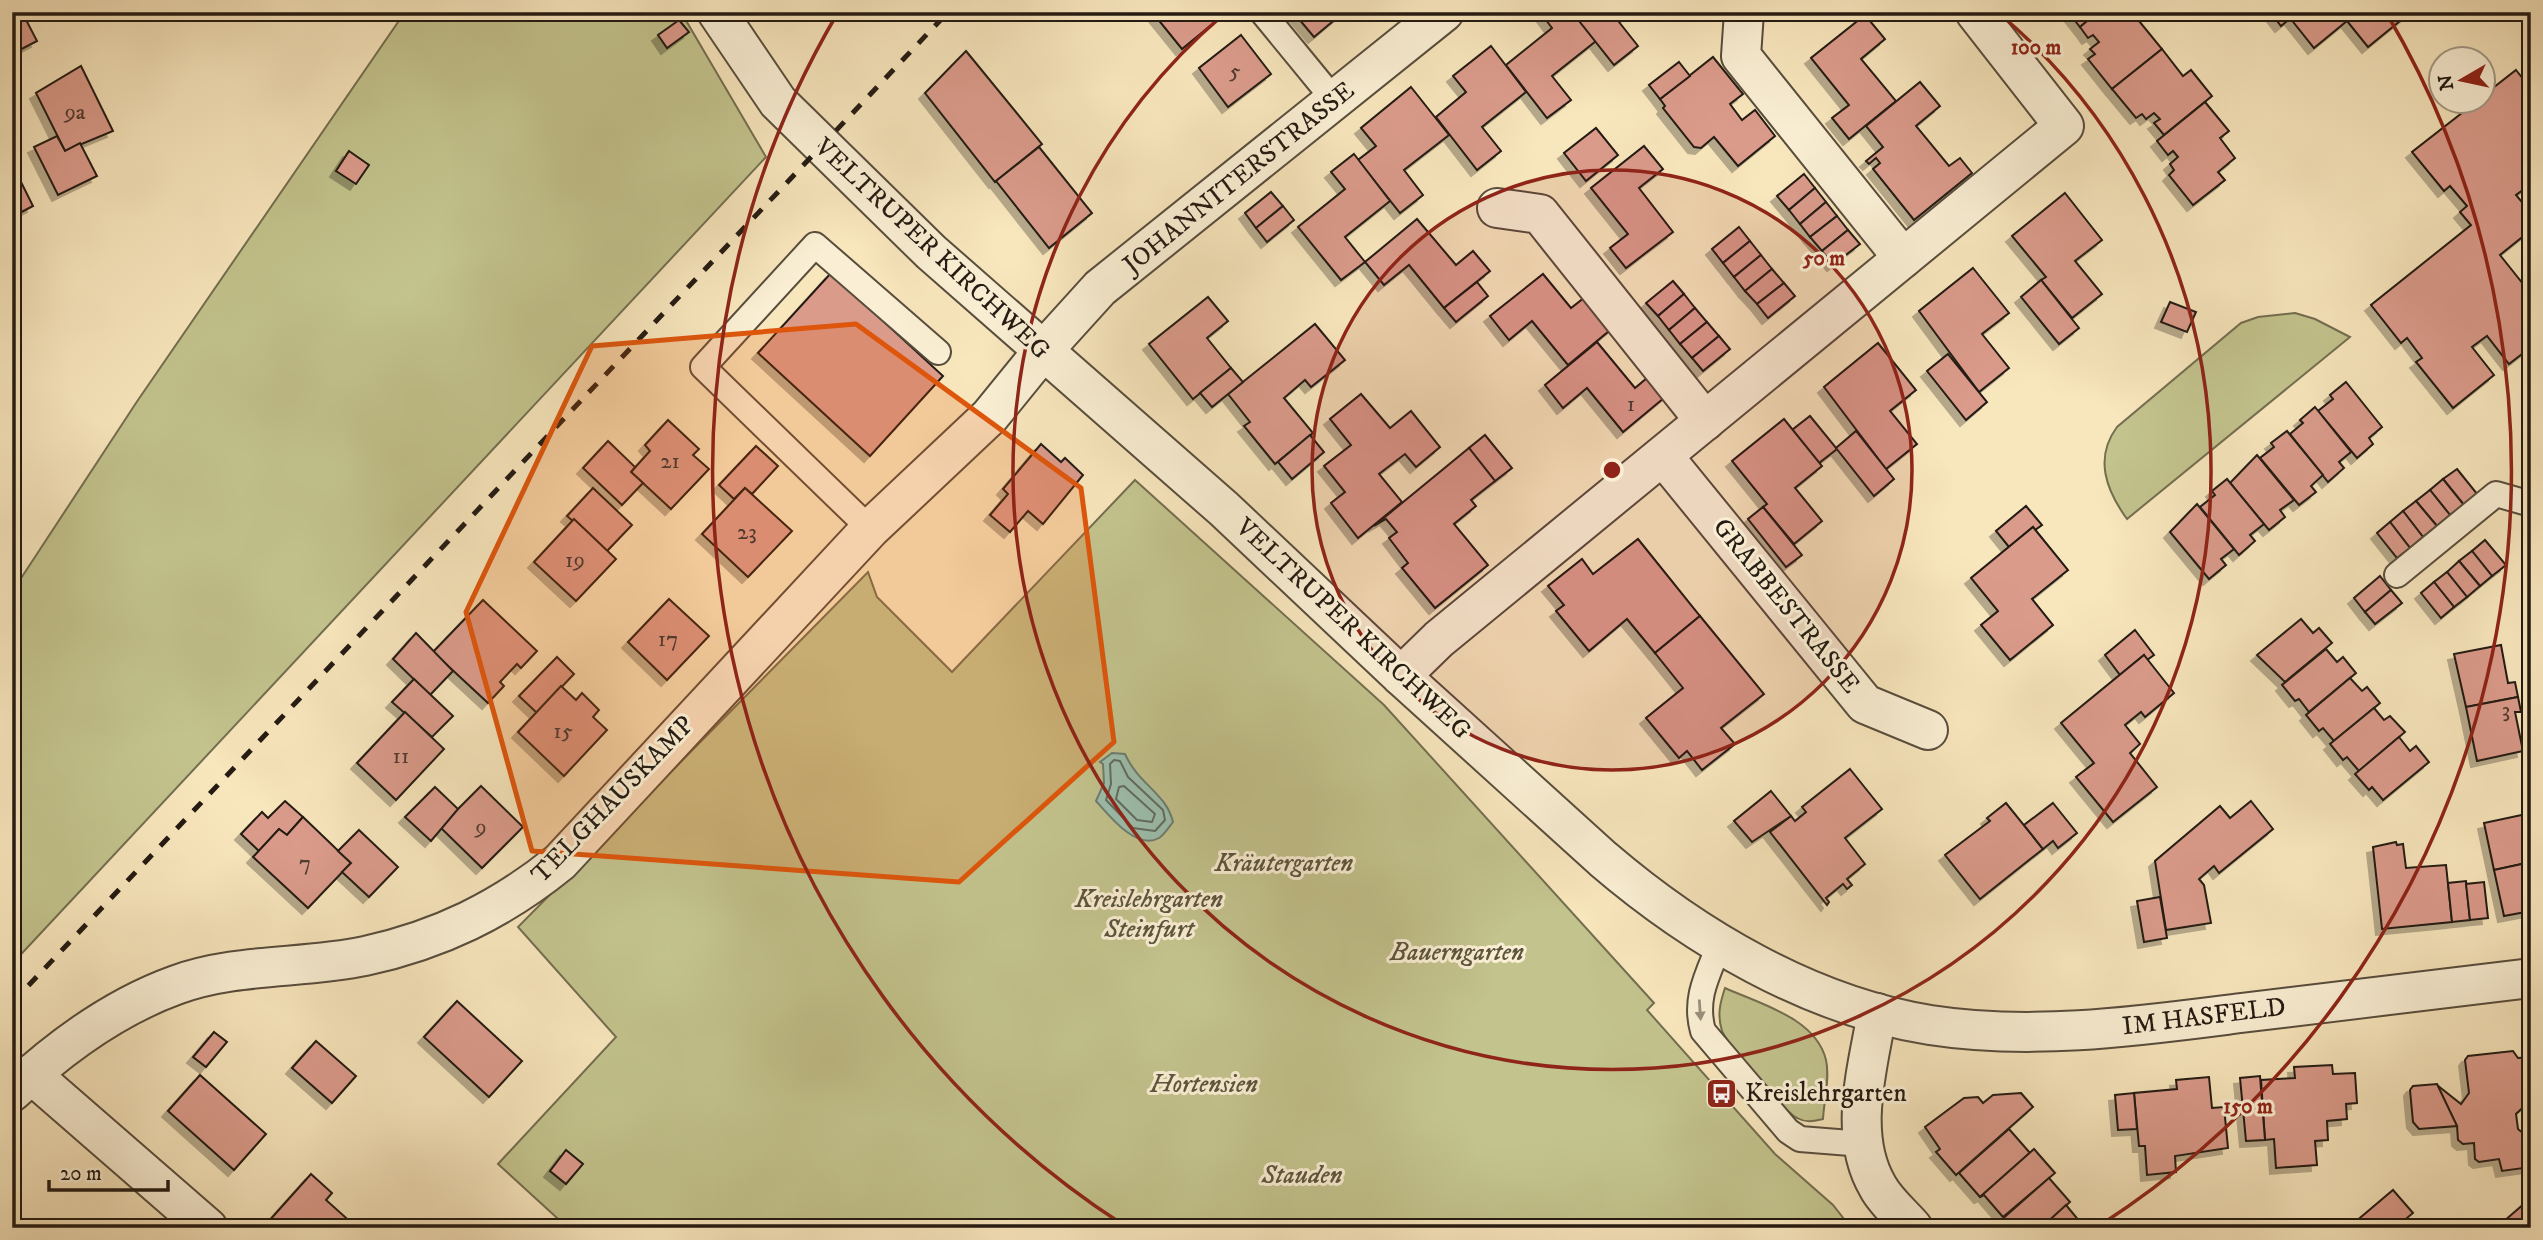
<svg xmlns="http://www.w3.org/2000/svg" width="2543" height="1240" font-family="'IM FELL DW Pica',serif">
<defs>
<filter id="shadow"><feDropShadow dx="-6" dy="6" stdDeviation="0" flood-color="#0004"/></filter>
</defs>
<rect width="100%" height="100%" fill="#f8e6bd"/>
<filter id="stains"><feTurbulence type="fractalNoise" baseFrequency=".00286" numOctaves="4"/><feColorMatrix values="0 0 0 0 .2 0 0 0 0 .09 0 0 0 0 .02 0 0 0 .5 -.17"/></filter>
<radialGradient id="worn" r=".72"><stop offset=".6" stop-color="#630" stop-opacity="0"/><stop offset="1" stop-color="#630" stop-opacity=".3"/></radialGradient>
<g fill="#c3c38d" stroke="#736e50" stroke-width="2">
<path d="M405 12H681L766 157 12 964V592L138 400Z"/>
<path d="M2295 313 2315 319 2350 337 2127 519C2106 490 2094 458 2117 427L2241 323 2258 317Z"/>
<path d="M1135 480 1384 705 1654 1003 1647 1010 1775 1154 1833 1205 1851 1228H568L498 1164 616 1037 518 927 868 572 877 597 952 672Z"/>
<path d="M1725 988C1760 1004 1816 1018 1826 1060 1830 1077 1824 1101 1823 1119 1814 1121 1806 1123 1797 1118 1784 1112 1728 1045 1722 1031 1717 1015 1720 1003 1725 988Z"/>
</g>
<path fill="#9dc0af" stroke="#6c7e70" stroke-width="2" d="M1112 753 1125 754C1139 785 1166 793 1173 822 1169 827 1164 835 1159 838 1136 851 1108 814 1096 801L1104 783 1103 764 1100 762Z"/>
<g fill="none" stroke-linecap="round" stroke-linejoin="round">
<g stroke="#606d60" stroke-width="2">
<path d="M1114 760 1120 761 1128 777 1163 810 1165 820 1155 831 1133 828 1106 800 1111 784 1110 764Z"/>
<path d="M1124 786 1155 814 1152 822 1137 820 1116 799 1119 787Z"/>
</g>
</g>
<g fill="#db9b8b" stroke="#231a12" stroke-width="2" filter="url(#shadow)">
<path d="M12 12H22L37 41 12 54Z"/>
<path d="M1152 12H1227L1182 49Z"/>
<path d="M1293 12H1344L1314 37Z"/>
<path d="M1540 12H1572L1596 41 1552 76 1571 100 1547 118 1506 65 1552 28Z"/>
<path d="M1572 12H1632L1619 22 1638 46 1614 65Z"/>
<path d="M2068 12H2098L2080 27Z"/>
<path d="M2098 12H2148L2139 21 2162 49 2112 89 2088 59 2095 54 2090 49 2099 42 2093 35 2088 38 2080 27Z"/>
<path d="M2270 12H2298L2281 26Z"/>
<path d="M2298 12H2411L2368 47 2347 21 2314 48 2290 18Z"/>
<path d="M1865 15 1885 39 1861 59 1896 101 1849 139 1832 118 1849 105 1811 58Z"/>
<path d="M679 20 689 32 667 48 658 35Z"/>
<path d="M1241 35 1271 74 1228 107 1199 68Z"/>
<path d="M1491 46 1526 92 1482 127 1501 151 1477 170 1436 117 1466 92 1453 76Z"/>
<path d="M2162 49 2183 76 2191 70 2212 96 2164 135 2154 123 2160 119 2154 113 2146 119 2142 114 2136 118 2112 89Z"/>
<path d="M966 51 1042 144 995 182 925 93Z"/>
<path d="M1713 57 1743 94 1730 104 1742 120 1755 110 1775 136 1738 166 1714 137 1701 148 1694 147 1663 108 1665 106 1660 99Z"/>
<path d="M1679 62 1690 76 1660 99 1649 85Z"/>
<path d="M81 66 113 131 65 151 36 93Z"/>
<path d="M2516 70 2531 89V184L2516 195 2531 213V230L2500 255 2531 294 2528 302 2531 306V347L2509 364 2487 336 2472 347 2494 375 2453 408 2416 362 2422 358 2407 338 2401 343 2371 305 2471 225 2460 212 2467 206 2450 186 2444 191 2412 152 2476 102H2484V95Z"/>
<path d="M1920 82 1940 106 1916 126 1949 166 1960 158 1972 173 1914 220 1873 169 1880 163 1876 158 1869 164 1866 161 1883 147 1866 126Z"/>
<path d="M1411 87 1449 135 1404 170 1423 195 1400 213 1358 160 1376 146 1361 128Z"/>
<path d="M2205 102 2229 131 2220 138 2235 158 2218 172 2225 180 2193 205 2169 175 2174 170 2170 164 2178 157 2173 151 2168 155 2157 141Z"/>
<path d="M1596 128 1618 155 1586 181 1564 153Z"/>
<path d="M57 136 65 151 80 143 97 176 58 195 34 147Z"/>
<path d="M1644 146 1663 169 1639 188 1673 232 1626 268 1610 248 1628 234 1591 188Z"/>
<path d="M1039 147 1092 213 1049 248 996 181Z"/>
<path d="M349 151 369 165 356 184 336 171Z"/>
<path d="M1354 154 1390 201 1345 237 1365 262 1341 280 1298 227 1345 189 1331 172Z"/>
<path d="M12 164 33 206 12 217Z"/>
<path d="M1804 174 1815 188 1789 210 1777 196Z"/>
<path d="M1815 188 1826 202 1800 224 1789 210Z"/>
<path d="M1271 192 1283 206 1256 228 1245 213Z"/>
<path d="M2065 193 2102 240 2075 261 2102 294 2072 318 2041 280 2046 277 2012 236Z"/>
<path d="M1826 202 1837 216 1810 237 1800 224Z"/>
<path d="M1283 206 1294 220 1267 242 1256 228Z"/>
<path d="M1837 216 1848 230 1822 251 1810 237Z"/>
<path d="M1417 219 1456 265 1473 251 1490 271 1444 308 1409 265 1384 285 1365 262Z"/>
<path d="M1739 227 1750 241 1723 263 1712 249Z"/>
<path d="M1848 230 1860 244 1833 265 1822 251Z"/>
<path d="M1750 241 1761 255 1734 277 1723 263Z"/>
<path d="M1761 255 1772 269 1745 291 1734 277Z"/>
<path d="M1973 268 2009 313 1982 334 2009 368 1979 392 1919 311Z"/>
<path d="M1772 269 1784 283 1757 304 1745 291Z"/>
<path d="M831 273 943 376 870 456 758 353Z"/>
<path d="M1543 274 1571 308 1589 294 1615 326 1568 365 1532 321 1509 340 1490 316Z"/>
<path d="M2041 280 2079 328 2059 344 2021 297Z"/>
<path d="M1673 281 1684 294 1658 316 1646 303Z"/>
<path d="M1477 282 1488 296 1456 322 1444 308Z"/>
<path d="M1784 283 1795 296 1768 318 1757 304Z"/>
<path d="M1684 294 1695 308 1669 330 1658 316Z"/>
<path d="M1208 297 1228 321 1207 338 1231 368 1193 399 1149 344Z"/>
<path d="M2170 302 2196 312 2187 332 2161 322Z"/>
<path d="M1695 308 1707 322 1680 344 1669 330Z"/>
<path d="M1707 322 1719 336 1692 358 1680 344Z"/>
<path d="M1315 324 1345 360 1311 387 1305 380 1284 398 1313 433 1275 464 1244 426 1250 422 1228 394Z"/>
<path d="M1719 336 1730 349 1703 371 1692 358Z"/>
<path d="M1597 342 1635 388 1653 373 1670 393 1623 432 1587 388 1563 408 1545 385Z"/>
<path d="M1878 343 1916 390 1890 411 1917 444 1886 469 1824 387Z"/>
<path d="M1948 354 1987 402 1966 420 1927 371Z"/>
<path d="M1231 368 1243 382 1212 407 1200 393Z"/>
<path d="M2346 382 2382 427 2369 438 2373 444 2357 458 2318 411 2333 399 2330 395Z"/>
<path d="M1361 394 1390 428 1411 411 1440 447 1416 467 1405 454 1379 474 1402 502 1358 538 1331 503 1345 492 1324 466 1351 445 1330 419Z"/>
<path d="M2315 407 2351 452 2339 462 2344 468 2328 482 2290 434 2303 423 2300 420Z"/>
<path d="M1810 416 1837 449 1819 463 1792 430Z"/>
<path d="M1784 419 1822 466 1795 488 1822 521 1794 544 1763 507 1767 504 1732 461Z"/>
<path d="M668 420 699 449 693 455 709 469 671 509 631 472 650 451 645 445Z"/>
<path d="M1856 431 1894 479 1874 496 1836 448Z"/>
<path d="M2287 431 2323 475 2311 486 2316 492 2299 505 2260 458 2274 447 2271 443Z"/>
<path d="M1310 435 1324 452 1292 479 1278 462Z"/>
<path d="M1485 435 1512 468 1495 481 1469 448Z"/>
<path d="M608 441 635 467 631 472 643 483 622 505 583 468Z"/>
<path d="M1041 444 1061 462 1065 458 1083 475 1043 524 1028 511 1010 532 990 515 1008 494 1003 489Z"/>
<path d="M756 446 778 466 752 494 745 488 734 499 719 485Z"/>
<path d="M1469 448 1495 481 1471 500 1476 506 1454 524 1488 565 1435 608 1402 568 1408 563 1389 538 1397 532 1386 519 1374 526Z"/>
<path d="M2257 455 2294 500 2280 510 2285 517 2269 530 2230 483Z"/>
<path d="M2457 469 2478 495 2464 505 2443 479Z"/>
<path d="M2227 479 2264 524 2250 535 2255 541 2239 555 2200 507 2215 495 2212 491Z"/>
<path d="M2443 479 2464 505 2450 515 2430 490Z"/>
<path d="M593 488 632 525 607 551 567 516Z"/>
<path d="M745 488 792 531 748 577 702 534Z"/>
<path d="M2430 490 2450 515 2437 526 2416 501Z"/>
<path d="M2416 501 2437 526 2423 537 2403 511Z"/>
<path d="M2197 504 2234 549 2221 559 2226 565 2209 579 2170 532Z"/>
<path d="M2026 506 2042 525 2035 530 2033 527 2009 547 1996 531Z"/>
<path d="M1763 507 1802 555 1786 567 1748 519Z"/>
<path d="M2403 511 2423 537 2410 548 2390 522Z"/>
<path d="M574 519 616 559 576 601 534 562Z"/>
<path d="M2390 522 2410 548 2397 558 2377 533Z"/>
<path d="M2033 527 2068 570 2032 599 2053 625 2010 660 1981 625 1998 611 1971 578Z"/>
<path d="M1638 539 1700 616 1655 653 1627 619 1589 651 1556 611 1564 605 1548 586 1582 559 1593 574Z"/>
<path d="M2485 540 2506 565 2492 576 2472 551Z"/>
<path d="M2472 551 2492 576 2480 586 2459 561Z"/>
<path d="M2459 561 2480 586 2467 597 2447 572Z"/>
<path d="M2447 572 2467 597 2454 607 2434 582Z"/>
<path d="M2380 576 2391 590 2365 612 2354 598Z"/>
<path d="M2434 582 2454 607 2441 618 2421 593Z"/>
<path d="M2391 590 2402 603 2375 624 2365 612Z"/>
<path d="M669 599 709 636 667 680 628 642Z"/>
<path d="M483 600 537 651 521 668 517 664 500 682 504 686 488 703 433 652Z"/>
<path d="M1700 616 1764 694 1721 728 1735 744 1702 770 1687 751 1679 758 1646 718 1683 688 1655 653Z"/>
<path d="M2301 619 2313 633 2319 628 2332 643 2285 682 2257 655Z"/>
<path d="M2135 630 2154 655 2147 660 2144 655 2120 675 2105 655Z"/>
<path d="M416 633 453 671 430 695 393 659Z"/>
<path d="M2501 645 2508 683 2515 682 2518 697 2466 707 2454 654Z"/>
<path d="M2326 649 2337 662 2343 657 2356 673 2309 712 2299 699 2295 701 2282 685Z"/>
<path d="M2144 655 2174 693 2145 717 2141 712 2125 725 2140 744 2130 753 2157 787 2113 822 2076 777 2094 763 2061 723Z"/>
<path d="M557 657 574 674 537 713 519 696Z"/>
<path d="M2350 678 2362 691 2367 687 2380 703 2334 741 2323 728 2319 731 2306 715Z"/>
<path d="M414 679 453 716 432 737 392 702Z"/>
<path d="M561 686 576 700 582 693 599 710 593 717 607 730 564 776 518 732Z"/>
<path d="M2518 697 2521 712H2515L2523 751 2477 761 2466 707Z"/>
<path d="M2374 708 2384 720 2390 716 2405 732 2359 771 2347 757 2343 760 2330 744Z"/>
<path d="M405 712 444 749 396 800 357 763Z"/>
<path d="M2399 737 2410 751 2416 746 2429 762 2383 800 2372 787 2369 790 2355 774Z"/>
<path d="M1850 769 1882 809 1845 838 1865 864 1847 879 1852 885 1847 889 1843 884 1826 898 1829 902 1827 905 1770 832 1791 816 1795 821 1806 812 1802 807Z"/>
<path d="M481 786 523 827 482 868 440 827Z"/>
<path d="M435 787 458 809 431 841 405 817Z"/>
<path d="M1771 791 1791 816 1752 842 1734 821Z"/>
<path d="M285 801 303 817 287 835 279 829 259 851 241 834 262 812 268 818Z"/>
<path d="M2251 801 2273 829 2219 873 2214 866 2199 879 2204 885 2211 923 2166 930 2155 861 2220 806 2230 818Z"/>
<path d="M2006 803 2043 849 1980 899 1945 855 1990 821 1987 818Z"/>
<path d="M2053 803 2077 833 2058 848 2053 841 2043 849 2024 825Z"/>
<path d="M2531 813V862L2494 870 2484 823Z"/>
<path d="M303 817 351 863 308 908 253 857 279 829 287 835Z"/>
<path d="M359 830 398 867 369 897 342 872 351 863 338 851Z"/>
<path d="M2396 842 2397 845 2403 844 2406 868 2446 865 2452 922 2382 929 2373 847Z"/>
<path d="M2531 862V911L2504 916 2494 870Z"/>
<path d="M2466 881 2470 920 2452 922 2448 883Z"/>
<path d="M2484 882 2488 918 2470 920 2466 884Z"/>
<path d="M2160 897 2167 938 2144 942 2137 901Z"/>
<path d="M457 1001 522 1061 489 1097 424 1037Z"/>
<path d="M214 1032 227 1042 206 1067 193 1057Z"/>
<path d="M316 1041 356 1076 332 1103 292 1068Z"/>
<path d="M2513 1051 2518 1058 2531 1057V1100L2516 1114 2518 1129 2531 1140V1167L2502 1171 2499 1159 2479 1162 2475 1159 2474 1143 2463 1144 2458 1140 2457 1126 2437 1085 2461 1104 2469 1093 2465 1060 2468 1056Z"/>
<path d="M2332 1065 2333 1074 2355 1073 2357 1103 2346 1104 2347 1119 2327 1121 2328 1140 2315 1141 2317 1165 2276 1168 2274 1139 2265 1140 2261 1080 2295 1078 2294 1067Z"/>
<path d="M200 1075 266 1134 234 1170 168 1111Z"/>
<path d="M2260 1076 2265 1140 2246 1141 2240 1078Z"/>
<path d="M2209 1077 2212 1108 2224 1107 2228 1148 2175 1156 2176 1172 2147 1175 2145 1146H2139L2134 1093 2177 1089 2176 1080Z"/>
<path d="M2437 1084 2457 1126 2419 1129 2413 1122 2410 1090 2413 1086Z"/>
<path d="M2021 1093 2033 1107 1956 1175 1936 1152 1940 1149 1925 1127 1964 1098 1978 1097 1983 1103 1993 1095Z"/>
<path d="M2134 1093 2137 1129 2118 1130 2115 1095Z"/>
<path d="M2009 1129 2030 1153 1980 1197 1959 1173Z"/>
<path d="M2034 1149 2055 1173 2003 1217 1984 1195 1980 1197Z"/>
<path d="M566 1150 583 1164 566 1184 550 1171Z"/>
<path d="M311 1174 332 1193 326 1200 354 1225 351 1228H274L268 1222Z"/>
<path d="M2049 1178 2070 1202 2041 1228H2004L1999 1222Z"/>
<path d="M2393 1190 2413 1213 2395 1228H2348Z"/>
<path d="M2525 1203 2531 1210 2528 1228H2496Z"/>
<path d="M2066 1205 2085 1228H2041Z"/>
</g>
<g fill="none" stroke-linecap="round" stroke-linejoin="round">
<defs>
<g id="service">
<path d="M1262 12 1335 101"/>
<path d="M870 529 703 367 815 245 938 352"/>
<path d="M2397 575 2496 494 2531 504"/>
<path d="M1719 946C1707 976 1694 999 1703 1031L1788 1131 1800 1139 1863 1144"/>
</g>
<g id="minor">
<path d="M717 12 778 102 931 252 1224 509 1401 676 1603 859C1694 937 1810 1006 1930 1025 2033 1041 2139 1026 2241 1013 2338 1001 2434 990 2531 978"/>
<path d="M1744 12 1741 56 1903 258"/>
<path d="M1497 208 1540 214 1705 421"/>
<path d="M1663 456 1865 704 1928 730"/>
<path d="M1401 676 1439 639 2064 126 1975 12"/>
<path d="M1877 1013C1868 1067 1847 1135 1878 1187 1886 1202 1902 1215 1913 1228"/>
<path d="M31 1074 208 1228"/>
<path d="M12 1092C59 1048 115 1007 176 985 236 963 303 969 365 956 439 940 501 910 560 862L870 529 990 416 1042 352 1100 288 1444 12"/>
</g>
</defs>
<use href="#service" stroke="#584d3d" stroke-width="28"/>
<use href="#minor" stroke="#584d3d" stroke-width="42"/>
<use href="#service" stroke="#faefd4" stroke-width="24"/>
<use href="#minor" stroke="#faefd4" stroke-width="38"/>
<path stroke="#231a12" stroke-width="5" stroke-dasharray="12 12" stroke-linecap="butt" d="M12 1003 948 12"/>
</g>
<defs><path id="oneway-solid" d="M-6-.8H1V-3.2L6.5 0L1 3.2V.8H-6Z" transform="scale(1.75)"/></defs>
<use fill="#998f7d" href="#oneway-solid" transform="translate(1700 1010) rotate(86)"/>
<path fill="#de560c" fill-opacity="0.2" stroke="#de560c" stroke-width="5" stroke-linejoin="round" d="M856 324 1081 488 1114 742 959 882 532 851 466 612 592 346Z"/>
<circle cx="1612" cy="470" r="300" fill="#8f2418" fill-opacity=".12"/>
<g fill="none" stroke="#8f2418" stroke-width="3.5">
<circle cx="1612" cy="470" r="300"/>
<path d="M2001 15A599 599 0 1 1 1223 15"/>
<path d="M1122 1224A899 899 0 0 1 837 14M2387 14A899 899 0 0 1 2102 1224"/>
</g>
<defs>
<symbol id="bus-square" viewBox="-11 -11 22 22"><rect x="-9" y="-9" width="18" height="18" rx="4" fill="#8f2418" stroke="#faefd4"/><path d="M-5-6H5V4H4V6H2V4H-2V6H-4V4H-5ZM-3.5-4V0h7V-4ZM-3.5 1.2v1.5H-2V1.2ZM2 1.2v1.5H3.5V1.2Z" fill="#fff"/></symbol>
</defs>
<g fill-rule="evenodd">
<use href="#bus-square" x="1704" y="1076" width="35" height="35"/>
</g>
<g text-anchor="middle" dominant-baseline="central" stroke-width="6" stroke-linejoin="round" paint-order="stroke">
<g font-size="23" fill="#513a30">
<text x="1235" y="71">5</text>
<text x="75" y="112">9a</text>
<text x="1631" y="404">1</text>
<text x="670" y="461">21</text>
<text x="747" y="532">23</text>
<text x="575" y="560">19</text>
<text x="668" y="639">17</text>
<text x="2506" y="710">3</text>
<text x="563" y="731">15</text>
<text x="401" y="756">11</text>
<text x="481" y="827">9</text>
<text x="305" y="863">7</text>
</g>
<g font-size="26" fill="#231a12" stroke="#faefd4">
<text transform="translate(1239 178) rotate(-39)">JOHANNITERSTRASSE</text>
<text transform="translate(932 249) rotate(43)">VELTRUPER KIRCHWEG</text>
<text transform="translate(1786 606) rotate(51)">GRABBESTRASSE</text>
<text transform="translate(1353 629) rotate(43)">VELTRUPER KIRCHWEG</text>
<text transform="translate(613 800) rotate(-46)">TELGHAUSKAMP</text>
<text transform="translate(2204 1017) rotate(-7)">IM HASFELD</text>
</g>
<g font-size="26" font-style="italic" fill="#5b553d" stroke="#faefd4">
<text x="1284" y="863">Kräutergarten</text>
<text x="1149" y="899">Kreislehrgarten<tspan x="1149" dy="30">Steinfurt</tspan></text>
<text x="1457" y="952">Bauerngarten</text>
<text x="1204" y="1084">Hortensien</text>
<text x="1302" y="1175">Stauden</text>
</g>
<g font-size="26" fill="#231a12" stroke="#faefd4" text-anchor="start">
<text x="1745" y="1093">Kreislehrgarten</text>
</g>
</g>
<circle cx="1612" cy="470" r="10" fill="#8f2418" stroke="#faefd4" stroke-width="3.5"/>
<g font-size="21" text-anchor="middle" font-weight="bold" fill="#8f2418" stroke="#faefd4" stroke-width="6" stroke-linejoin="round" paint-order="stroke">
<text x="2036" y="54">100 m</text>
<text x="1824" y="265">50 m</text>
<text x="2248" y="1113">150 m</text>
</g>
<rect width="2543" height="1240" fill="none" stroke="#f8e6bd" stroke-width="42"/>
<rect x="14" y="14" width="2515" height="1212" fill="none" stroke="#231a12" stroke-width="3.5"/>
<rect x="21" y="21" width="2501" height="1198" fill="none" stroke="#231a12" stroke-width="2"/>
<g transform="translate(2462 80) rotate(261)"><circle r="33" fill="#faefd4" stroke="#a49a86" stroke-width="2"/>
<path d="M0-5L12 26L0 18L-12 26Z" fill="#8f2418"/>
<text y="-10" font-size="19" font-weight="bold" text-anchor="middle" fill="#231a12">N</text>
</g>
<path d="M49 1180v10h119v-10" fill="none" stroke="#231a12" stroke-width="3.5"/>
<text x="60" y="1180" font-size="21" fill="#231a12" stroke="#faefd4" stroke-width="5" paint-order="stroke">20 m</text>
<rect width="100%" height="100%" filter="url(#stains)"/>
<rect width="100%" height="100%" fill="url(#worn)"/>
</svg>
